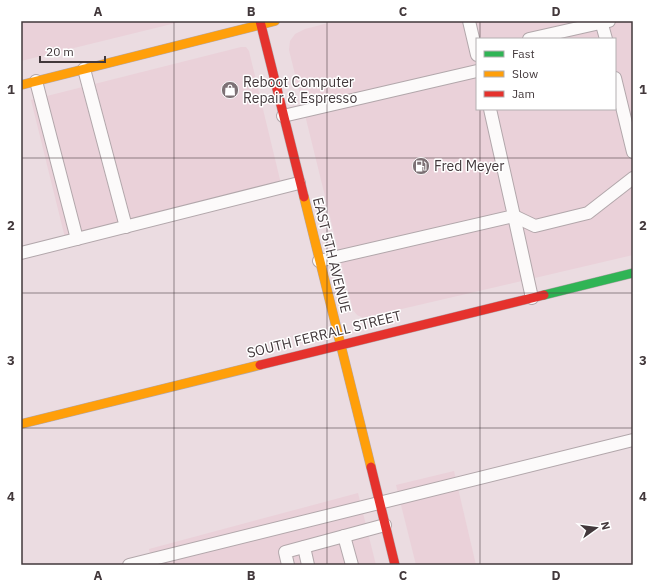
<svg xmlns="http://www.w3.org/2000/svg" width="654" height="586" font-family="'IBM Plex Sans',sans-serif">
<rect width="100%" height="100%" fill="#ebdce1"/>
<g fill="#ead1d9" fill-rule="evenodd">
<path d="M21 21H184L21 61Z"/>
<path d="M336 21H633V255L363 318 357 315 353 310 289 50 290 41 295 34 305 29ZM477 39H615V109H477Z"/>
<path d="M241 47H246L249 51 283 192 67 246 31 100Z"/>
<path d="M454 471 476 565H416L396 485Z"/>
<path d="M358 493 376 565H152L149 549Z"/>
</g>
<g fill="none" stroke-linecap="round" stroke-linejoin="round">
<defs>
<g id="lane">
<path d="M469 21 477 55"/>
<path d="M601 21 606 39"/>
<path d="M529 39 609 21"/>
<path d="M84 69 126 227"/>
<path d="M615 78 633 152"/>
<path d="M36 81 77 239"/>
<path d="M283 116 477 71"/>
<path d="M514 216 535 226 588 213 633 178"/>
<path d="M514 216 532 298"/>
<path d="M21 253 299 183"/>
<path d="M319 261 514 216 490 109"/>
<path d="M344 536 352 565"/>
<path d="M304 547 308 565"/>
<path d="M129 565 633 440"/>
<path d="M288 565 285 552 385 525"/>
</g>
<path id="fast" d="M544 295 633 273"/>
<g id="slow">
<path d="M21 85 275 21"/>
<path d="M304 197 371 467"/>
<path d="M21 424 260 365"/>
</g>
<g id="jam">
<path d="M260 21 304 197"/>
<path d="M260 365 544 295"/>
<path d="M371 467 395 565"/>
</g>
</defs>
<use href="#lane" stroke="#b2a7ab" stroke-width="14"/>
<use href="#fast" stroke="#b2a7ab" stroke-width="10"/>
<use href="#slow" stroke="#b2a7ab" stroke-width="10"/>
<use href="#jam" stroke="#b2a7ab" stroke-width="10"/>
<use href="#lane" stroke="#fcfafa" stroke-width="12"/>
<use href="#fast" stroke="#30b455" stroke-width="9"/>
<use href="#slow" stroke="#ff9f0a" stroke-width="9"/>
<use href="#jam" stroke="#e5322d" stroke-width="9"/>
</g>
<path fill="none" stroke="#42383b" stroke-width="1" stroke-opacity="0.55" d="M174 21V565M327 21V565M480 21V39M480 109V565M21 158H633M21 293H633M21 428H633"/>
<defs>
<symbol id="shop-disc" viewBox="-11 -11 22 22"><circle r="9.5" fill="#7d7175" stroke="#fff"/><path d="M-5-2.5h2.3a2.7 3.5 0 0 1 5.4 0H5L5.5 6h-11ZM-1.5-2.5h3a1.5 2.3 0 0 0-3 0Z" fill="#fff"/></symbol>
<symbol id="fuel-disc" viewBox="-11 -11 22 22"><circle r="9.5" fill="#7d7175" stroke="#fff"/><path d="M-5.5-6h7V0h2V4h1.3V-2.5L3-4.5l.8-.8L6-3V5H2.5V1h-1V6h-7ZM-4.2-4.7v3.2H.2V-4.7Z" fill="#fff"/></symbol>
</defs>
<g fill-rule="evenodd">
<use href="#shop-disc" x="220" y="80" width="20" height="20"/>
<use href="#fuel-disc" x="411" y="156" width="20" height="20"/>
</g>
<g text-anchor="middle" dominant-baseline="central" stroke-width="3" stroke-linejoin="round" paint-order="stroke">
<g font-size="14" fill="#42383b" stroke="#fff" text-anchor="start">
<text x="243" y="82">Reboot Computer<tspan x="243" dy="16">Repair &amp; Espresso</tspan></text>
<text x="434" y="166">Fred Meyer</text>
</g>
<g font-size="14" fill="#42383b" stroke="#fff">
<text transform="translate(332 255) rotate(76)">EAST 5TH AVENUE</text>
<text transform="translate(324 334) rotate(-14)">SOUTH FERRALL STREET</text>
</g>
</g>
<rect width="654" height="586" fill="none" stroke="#ffffff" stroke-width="44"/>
<rect x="476" y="38" width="140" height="72" fill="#ffffff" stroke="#b3afb1"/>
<rect x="484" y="51" width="20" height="6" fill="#30b455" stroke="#b3afb1"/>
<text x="512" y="58" font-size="12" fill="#42383b">Fast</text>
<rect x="484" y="71" width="20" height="6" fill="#ff9f0a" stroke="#b3afb1"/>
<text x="512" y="78" font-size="12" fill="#42383b">Slow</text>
<rect x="484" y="91" width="20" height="6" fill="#e5322d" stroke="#b3afb1"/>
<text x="512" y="98" font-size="12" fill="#42383b">Jam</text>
<g transform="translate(596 528) rotate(76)" stroke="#ffffff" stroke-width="3" paint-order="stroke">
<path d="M0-3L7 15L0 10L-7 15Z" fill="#42383b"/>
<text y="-6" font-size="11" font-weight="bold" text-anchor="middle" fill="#42383b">N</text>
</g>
<path d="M40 56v6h65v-6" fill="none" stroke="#42383b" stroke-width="2"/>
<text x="46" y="56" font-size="12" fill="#42383b" stroke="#ffffff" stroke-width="3" paint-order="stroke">20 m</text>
<rect x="22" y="22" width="610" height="542" fill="none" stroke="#42383b" stroke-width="1.5"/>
<g font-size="13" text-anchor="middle" font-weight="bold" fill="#42383b">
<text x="98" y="16">A</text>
<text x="251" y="16">B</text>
<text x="403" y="16">C</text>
<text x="556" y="16">D</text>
<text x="11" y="94">1</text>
<text x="643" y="94">1</text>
<text x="11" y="230">2</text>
<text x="643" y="230">2</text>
<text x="11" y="365">3</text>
<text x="643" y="365">3</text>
<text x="11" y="501">4</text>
<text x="643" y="501">4</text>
<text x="98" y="580">A</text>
<text x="251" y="580">B</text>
<text x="403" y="580">C</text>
<text x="556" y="580">D</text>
</g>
</svg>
